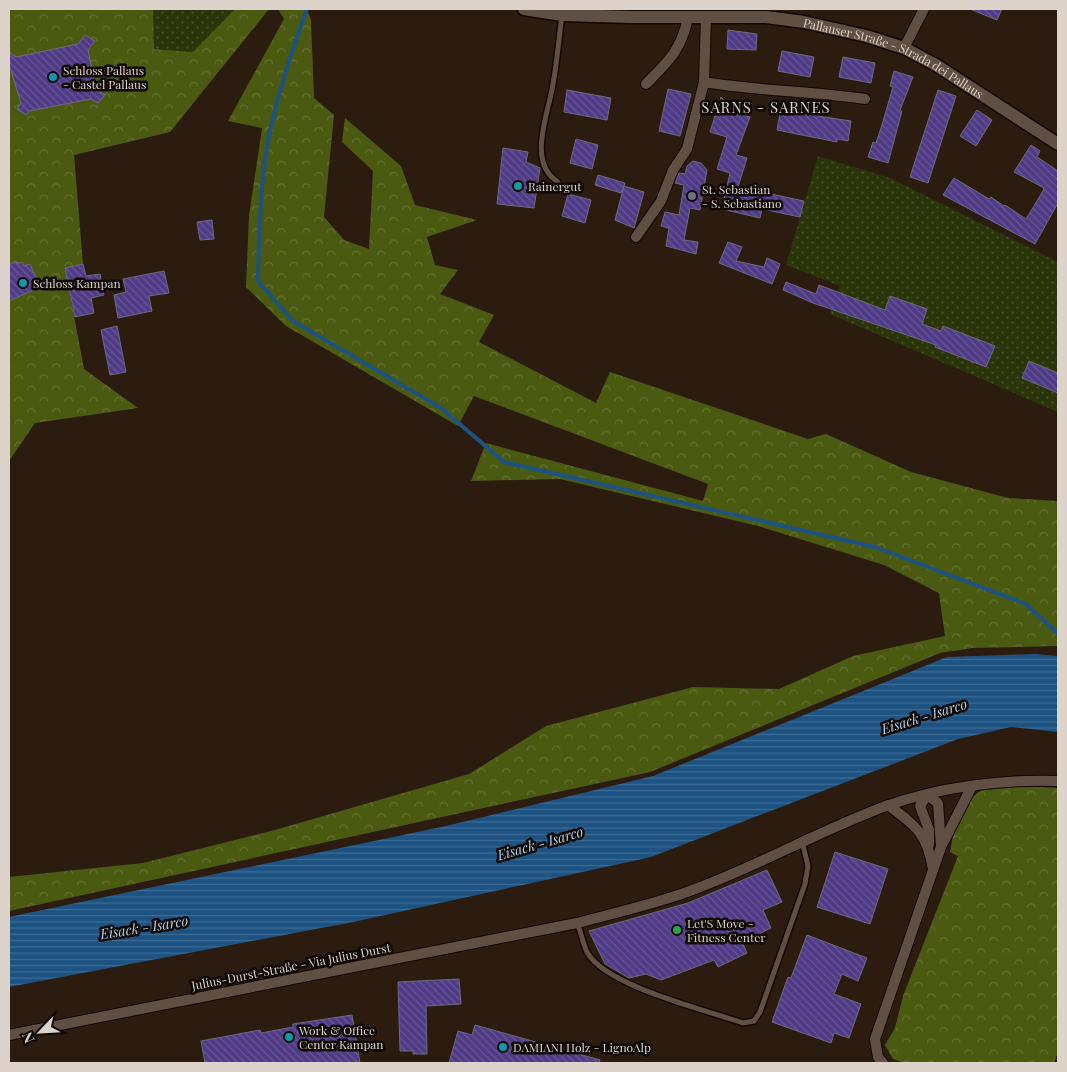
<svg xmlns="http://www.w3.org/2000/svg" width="1067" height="1072" font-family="'Playfair Display',serif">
<defs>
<pattern id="grass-dots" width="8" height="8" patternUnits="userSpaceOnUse" patternTransform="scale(1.25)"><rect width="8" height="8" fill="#2b350a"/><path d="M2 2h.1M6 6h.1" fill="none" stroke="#49512c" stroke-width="1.8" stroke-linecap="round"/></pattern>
<pattern id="forest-crowns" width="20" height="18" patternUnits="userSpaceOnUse" patternTransform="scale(1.25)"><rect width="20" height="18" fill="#4a5a11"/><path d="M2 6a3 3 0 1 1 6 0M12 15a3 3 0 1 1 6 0" fill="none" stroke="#647132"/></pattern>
<pattern id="water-rules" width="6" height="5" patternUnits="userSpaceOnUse" patternTransform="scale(1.25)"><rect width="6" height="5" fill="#1d5382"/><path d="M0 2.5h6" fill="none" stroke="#3d6b92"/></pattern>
<pattern id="building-back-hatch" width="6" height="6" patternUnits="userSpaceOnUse" patternTransform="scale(1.25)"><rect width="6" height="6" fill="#4f3b86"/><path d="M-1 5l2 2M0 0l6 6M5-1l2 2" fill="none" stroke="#685696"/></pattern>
</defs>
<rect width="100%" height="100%" fill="#2c1c10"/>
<g fill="url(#grass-dots)">
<path d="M153 9H235L193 52 154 49Z"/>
<path d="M818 156 890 178 1058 262V412L830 314 840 286 786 265Z"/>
</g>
<g fill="url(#forest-crowns)">
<path d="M9 9H153L154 49 193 52 235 9H269L170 132 74 155 83 264 65 268 84 369 138 408 35 423 9 461Z"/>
<path d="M278 9H307L311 20 314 98 334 115 324 217 344 240 369 249 373 171 342 142 345 118 401 166 415 205 477 220 427 237 435 265 458 270 440 294 494 315 479 342 596 403 610 372 808 439 826 434 911 472 1008 498 1058 501V646L972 648 940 653 650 772 9 911V877L143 863 275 830 469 774 546 726 693 687 779 689 853 656 945 636 939 593 884 565 758 526 560 479 471 481 486 443 703 501 708 484 474 396 458 426 286 326 246 287 249 216 262 128 228 121 284 19Z"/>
<path d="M1012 785 1058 788V1052L1054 1063H905L893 1059 885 1045 895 1028 903 996 958 856 950 852C954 831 959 803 981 791 990 786 1002 786 1012 785Z"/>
</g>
<path fill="url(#water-rules)" d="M1035 654 1058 656V732L1011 727 958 739 651 857 353 922 9 987V917L446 826 653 776 947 657Z"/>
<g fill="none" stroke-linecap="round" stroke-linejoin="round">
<path stroke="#1d5382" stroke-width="4" d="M307 9C292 50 278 93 269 136 260 182 259 234 258 281L293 321 441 408 504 462 875 547 1026 604 1058 634"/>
</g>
<g fill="url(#building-back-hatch)" stroke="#6d6a7f">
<path d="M970 9H1002L997 20Z"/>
<path d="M728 30 757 34 756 50 727 49Z"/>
<path d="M85 35 95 41 88 50 96 90 105 95 98 103 91 99 29 111 26 115 17 109 21 103 9 64V52L16 57 78 44Z"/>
<path d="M782 51 814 57 810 77 778 71Z"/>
<path d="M843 57 875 63 871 83 839 77Z"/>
<path d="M894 71 913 77 900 110 902 111 888 163 868 157 873 142 876 143 882 125 893 87 890 86Z"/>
<path d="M668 89 691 94 680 136 659 131Z"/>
<path d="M567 90 611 98 607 120 564 112Z"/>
<path d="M938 90 956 96 928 183 910 177Z"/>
<path d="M721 97 727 103 735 102 732 111 750 117 736 155 747 158 738 187 804 201 800 217 762 209 760 218 722 209 730 173 717 169 727 137 710 132Z"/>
<path d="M781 108 792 110 791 112 851 121 848 141 837 139V142L777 130Z"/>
<path d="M977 110 992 120 976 146 960 136Z"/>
<path d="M576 139 598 145 592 169 570 163Z"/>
<path d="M1031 145 1040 151 1037 157 1058 171V203L1035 244 943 195 954 178 989 199 991 197 1004 206 1005 205 1026 219 1043 191 1044 188 1014 172Z"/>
<path d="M503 148 528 152 526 162 540 168 534 208 497 204Z"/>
<path d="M693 161 701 163 707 170 700 210 690 208 684 240 698 242 696 254 666 246 669 228 661 226 665 212 679 215 684 185 675 183 679 173 685 174 687 166Z"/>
<path d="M598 175 625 183 624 186 644 192 634 228 615 220 624 186 621 193 595 185Z"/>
<path d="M568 194 591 200 585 223 562 216Z"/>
<path d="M212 220 214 239 200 240 197 222Z"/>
<path d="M728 242 742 247 736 261 764 267 767 258 780 264 772 284 719 263Z"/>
<path d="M16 261 17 264 22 262 24 266 30 264 40 287 9 301V265Z"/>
<path d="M83 264 86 276 100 274 104 295 91 298 94 313 75 317 65 268Z"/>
<path d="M164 271 169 293 149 296 152 311 118 318 114 295 126 292 123 279Z"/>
<path d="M786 282 816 294 819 285 885 310 890 296 927 309 922 324 941 331 943 326 995 346 986 367 935 347 936 345 813 303 783 290Z"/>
<path d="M117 326 126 372 110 375 101 330Z"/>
<path d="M1029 361 1058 373V393L1022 378Z"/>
<path d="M835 852 888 869 870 924 817 907Z"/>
<path d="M767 870 782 902 763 910 771 928 742 942 747 953 718 967 714 960 661 980 646 974 629 978 605 964 589 931 688 903Z"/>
<path d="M807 935 867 958 858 981 842 974 834 994 861 1004 849 1038 834 1033 831 1043 772 1022 788 977 791 978Z"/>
<path d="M459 979 461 1004 426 1006 427 1054H413V1051H400L398 982Z"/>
<path d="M352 1015 360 1063H205L201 1041 260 1030 261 1033 293 1027V1024Z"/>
<path d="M475 1025 600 1060 599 1063H449L458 1031 472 1035Z"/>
</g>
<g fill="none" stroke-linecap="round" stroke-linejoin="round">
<defs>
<g id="service">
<path d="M558 182C526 162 549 113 553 84 557 62 559 38 562 15"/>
<path d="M577 923C581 932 583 944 587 952 605 986 706 1010 743 1023L754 1021 760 1012 805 884 808 866 802 841"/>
</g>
<g id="minor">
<path d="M904 48 924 9"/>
<path d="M704 82C757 91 812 91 865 99"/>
<path d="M646 84C668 62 682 49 688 17"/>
<path d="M636 237 661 201 673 170 687 149 704 82 706 17"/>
<path d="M927 795 920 806 929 830V845"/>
<path d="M888 805C916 826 927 833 933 869"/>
<path d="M942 845 972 786"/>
<path d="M9 1035 577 923C614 913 651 905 687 892 755 868 818 831 886 806 939 787 1003 779 1058 781"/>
<path d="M883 1063 878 1057 875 1039 941 847 938 803 927 795"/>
</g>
<g id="tertiary">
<path id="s1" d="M524 9 562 15 632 17H766L804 22 866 36 904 48 936 65 1058 144"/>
</g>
</defs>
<use href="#service" stroke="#140600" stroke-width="8"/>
<use href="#minor" stroke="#140600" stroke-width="12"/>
<use href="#tertiary" stroke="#140600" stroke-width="15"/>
<use href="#service" stroke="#624f43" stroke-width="5"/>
<use href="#minor" stroke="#624f43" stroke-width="10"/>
<use href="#tertiary" stroke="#624f43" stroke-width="12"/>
</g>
<g fill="#0f9aa8" stroke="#0f0804" stroke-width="2">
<circle cx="53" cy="77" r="5"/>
<circle cx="518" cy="186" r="5"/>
<circle cx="23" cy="283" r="5"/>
<circle cx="289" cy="1037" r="5"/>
<circle cx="503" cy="1047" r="5"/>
</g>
<circle fill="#6b7280" stroke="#0f0804" stroke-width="2" cx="692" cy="196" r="5"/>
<circle fill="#2e9e5b" stroke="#0f0804" stroke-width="2" cx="677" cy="930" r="5"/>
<g text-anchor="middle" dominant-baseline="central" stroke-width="5" stroke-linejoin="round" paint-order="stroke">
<g font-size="12" fill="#ded3cb" stroke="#0f0804">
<text stroke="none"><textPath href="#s1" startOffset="378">Pallauser Straße - Strada dei Pallaus</textPath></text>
<text transform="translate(291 966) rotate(-11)">Julius-Durst-Straße - Via Julius Durst</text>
</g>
<g font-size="12" fill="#ded3cb" stroke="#0f0804" text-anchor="start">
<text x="63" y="70">Schloss Pallaus<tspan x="63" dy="14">- Castel Pallaus</tspan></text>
<text x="528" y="186">Rainergut</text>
<text x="702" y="189">St. Sebastian<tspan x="702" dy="14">- S. Sebastiano</tspan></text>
<text x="33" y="283">Schloss Kampan</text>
<text x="687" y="923">Let'S Move -<tspan x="687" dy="14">Fitness Center</tspan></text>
<text x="299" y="1030">Work &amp; Office<tspan x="299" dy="14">Center Kampan</tspan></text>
<text x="513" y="1047">DAMIANI Holz - LignoAlp</text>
</g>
<g font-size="14" font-style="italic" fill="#adcff2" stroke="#0f0804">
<text transform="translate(924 716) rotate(-17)">Eisack - Isarco</text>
<text transform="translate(540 843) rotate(-16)">Eisack - Isarco</text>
<text transform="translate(144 927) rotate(-9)">Eisack - Isarco</text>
</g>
<g font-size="15" letter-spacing="1" fill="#ded3cb" stroke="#0f0804">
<text x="766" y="107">SARNS - SARNES</text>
</g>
</g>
<rect width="1067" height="1072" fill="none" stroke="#ded3cb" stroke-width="20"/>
<g transform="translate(40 1032) rotate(245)" stroke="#0f0804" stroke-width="4" paint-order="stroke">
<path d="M0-4L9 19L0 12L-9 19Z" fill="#ded3cb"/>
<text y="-8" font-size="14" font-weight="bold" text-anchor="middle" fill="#ded3cb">N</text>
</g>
</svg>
